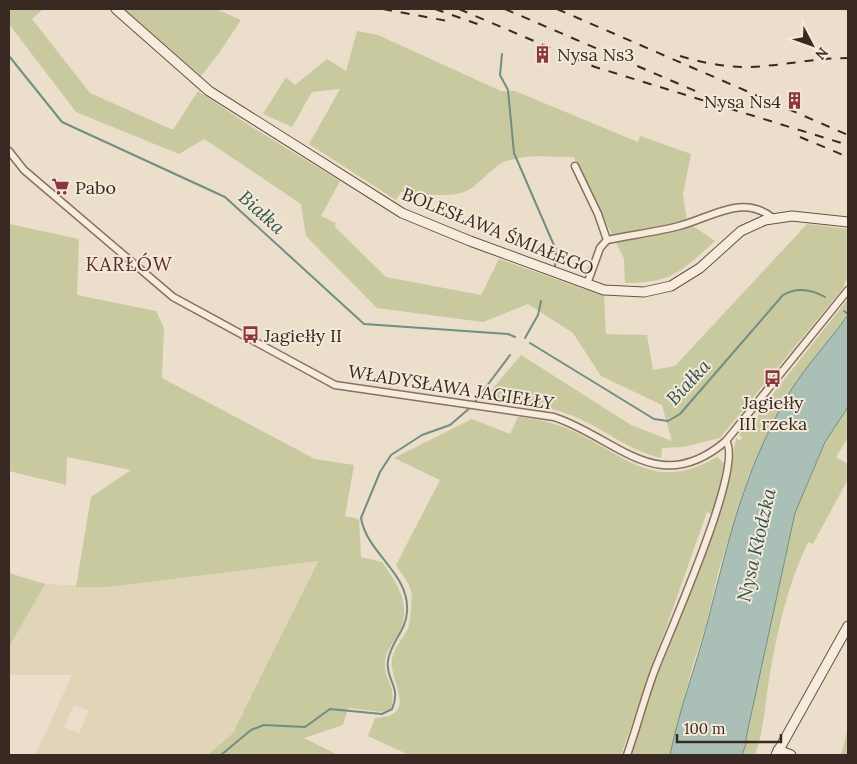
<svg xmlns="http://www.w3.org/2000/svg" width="857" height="764" font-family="Lora,serif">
<rect width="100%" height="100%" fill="#ebdeca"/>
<path fill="#e0d5b8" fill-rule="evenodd" d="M318 560 233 733 208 755H35L72 675H9V647L45 584 107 587ZM74 705 89 711 79 733 64 727Z"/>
<g fill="#c8c99f">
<path d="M9 9H43L32 19 90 93 173 130 198 91 252 127 340 181 321 216 336 223 335 227 386 277 481 295 499 259 604 296 606 334 647 335 653 370 675 366 807 224 848 229V275L843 288 720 438 683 447 662 448 661 458C624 449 603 427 570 415 543 404 512 403 483 400L521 355 631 425 672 441 662 405 601 376 573 333 528 304 483 322 377 308 306 236 301 204 204 139 179 154 76 112 9 24Z"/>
<path d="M124 9H216L241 20 219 53 201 76Z"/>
<path d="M357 31 378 35 501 91H515L638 142 640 136 691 154 683 194 687 222 715 241C681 271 673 283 625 283L624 259 574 157C551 157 517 152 497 166 484 176 473 192 456 194 439 197 419 193 401 192L396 200 309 144 340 89 312 92 292 127 263 114 286 77 295 85 327 59 346 71Z"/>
<path d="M9 224 79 239 77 295 156 311 164 328 162 378 315 459 354 465 345 516 359 519 361 557 382 562C398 584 414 608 397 636 392 644 385 653 385 663 384 682 397 684 391 708L382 712 348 708 343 725 304 738 338 755H208L233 733 318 561 107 587H76L91 497 131 470 67 457 66 485 9 471Z"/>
<path d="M848 299V315L806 370 773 423 748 478 719 569 706 625 692 668 670 755H631L659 667 724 500 736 438 740 441 742 437 739 435 744 428 753 425 765 404Z"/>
<path d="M848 407V438L836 457 848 464V479L813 544 808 542C787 586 777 632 769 679 765 705 764 730 755 755H742L747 741 746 738 795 513 825 442Z"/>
<path d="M518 417C537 419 555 423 573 431 627 457 656 493 717 457L725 464 717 500 712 514 707 512 621 755H409L368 736 375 718C421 716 388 681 392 659 394 648 402 639 408 629 410 624 413 597 411 591 409 582 401 573 396 565L440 480 394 458 472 419 510 434Z"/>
<path d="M9 573 45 584 9 647Z"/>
<path d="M848 728V755H841Z"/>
</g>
<path fill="#aac0b7" stroke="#718e84" d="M848 315V407L825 442 795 513 746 738 747 741 742 755H670C679 711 695 668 707 624 728 542 743 475 785 400 802 370 828 343 848 315Z"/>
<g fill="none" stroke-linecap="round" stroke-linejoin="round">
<g stroke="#718e84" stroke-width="2">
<path d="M502 54 500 75 508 90 514 153 556 250 555 267"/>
<path d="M9 56 62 122 225 197 364 324 508 334 515 337"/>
<path d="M844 311 848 314"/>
<path d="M525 338 538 315 541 301"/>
<path d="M530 343 654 419 668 421 680 414 783 295C797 287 811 289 825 297"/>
<path d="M474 403 510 355"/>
<path d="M221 755 251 730 264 725 305 727 330 709 382 714 392 709C402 686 385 680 388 661 390 643 406 631 407 612 410 573 367 554 361 518L380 472 391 455 422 435 450 425 471 407"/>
</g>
<defs>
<g id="street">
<path d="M9 151 24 170 173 297 335 385 554 417C617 438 658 499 726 441L848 290"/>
<path d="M575 166 598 214 607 240 600 248 587 284"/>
<path d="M607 240C631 235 656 232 679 226 711 218 742 193 773 218"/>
<path d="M627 755C637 727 644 699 654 672 667 637 745 466 726 441"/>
</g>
<g id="secondary">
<path d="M116 9 209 91 402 213 470 241 604 290 644 292 671 286 700 268 741 231 765 220 792 216 848 222"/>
<path d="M778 750 791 755"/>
<path d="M776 755 848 626"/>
</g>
</defs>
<use href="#street" stroke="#867060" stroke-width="9"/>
<use href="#secondary" stroke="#685243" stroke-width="11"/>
<use href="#street" stroke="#f6ecdd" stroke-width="6"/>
<use href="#secondary" stroke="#f6ecdd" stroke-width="9"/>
<g stroke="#382a22" stroke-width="2" stroke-dasharray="9 9" stroke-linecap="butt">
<path d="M383 9 453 22"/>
<path d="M435 9 486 27"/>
<path d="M459 9 595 67 848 145"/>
<path d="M505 9 700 93"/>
<path d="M557 9 848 135"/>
<path d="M680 56C702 63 725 67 748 67 782 66 814 58 848 58"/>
<path d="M800 137 848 157"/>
</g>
</g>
<defs>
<symbol id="building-bare" viewBox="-9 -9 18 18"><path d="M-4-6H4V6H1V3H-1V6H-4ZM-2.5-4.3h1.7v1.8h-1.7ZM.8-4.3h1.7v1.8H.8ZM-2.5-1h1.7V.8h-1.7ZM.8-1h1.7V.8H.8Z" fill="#903540" stroke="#f3e9d9" stroke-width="2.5" paint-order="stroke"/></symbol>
<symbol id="supermarket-bare" viewBox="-9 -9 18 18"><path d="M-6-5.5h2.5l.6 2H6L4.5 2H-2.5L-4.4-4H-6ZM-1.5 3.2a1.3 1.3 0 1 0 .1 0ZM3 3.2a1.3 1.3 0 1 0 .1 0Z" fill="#903540" stroke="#f3e9d9" stroke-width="2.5" paint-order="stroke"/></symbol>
<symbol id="bus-bare" viewBox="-9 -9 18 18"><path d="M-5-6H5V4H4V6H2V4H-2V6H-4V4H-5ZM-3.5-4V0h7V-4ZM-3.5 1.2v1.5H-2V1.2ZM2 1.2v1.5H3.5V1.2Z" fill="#903540" stroke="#f3e9d9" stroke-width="2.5" paint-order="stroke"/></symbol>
</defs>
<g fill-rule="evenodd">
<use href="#building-bare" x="530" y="42" width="25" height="25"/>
<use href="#building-bare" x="782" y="88" width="25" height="25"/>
<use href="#supermarket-bare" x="48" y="174" width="25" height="25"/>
<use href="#bus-bare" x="238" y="322" width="25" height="25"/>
<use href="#bus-bare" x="760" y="366" width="25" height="25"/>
</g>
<g text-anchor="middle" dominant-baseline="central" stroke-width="4" stroke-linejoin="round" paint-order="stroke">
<g font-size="18" fill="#382a22" stroke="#f3e9d9" text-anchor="start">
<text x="557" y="54">Nysa Ns3</text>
<text x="781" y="101" text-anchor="end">Nysa Ns4</text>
<text x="75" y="187">Pabo</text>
<text x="264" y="335">Jagiełły II</text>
<text x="773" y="402" text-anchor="middle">Jagiełły<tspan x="773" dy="21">III rzeka</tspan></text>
</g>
<g font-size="18" fill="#382a22" stroke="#f3e9d9">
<text transform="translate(498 231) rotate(22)">BOLESŁAWA ŚMIAŁEGO</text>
<text transform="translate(451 387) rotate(9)">WŁADYSŁAWA JAGIEŁŁY</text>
</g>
<g font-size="19" font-style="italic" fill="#335650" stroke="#f3e9d9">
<text transform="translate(262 212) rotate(42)">Białka</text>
<text transform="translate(688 382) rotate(-47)">Białka</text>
<text transform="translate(756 545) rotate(-77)">Nysa Kłodzka</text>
</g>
<g font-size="19" letter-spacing="1" fill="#612b25" stroke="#f3e9d9">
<text x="129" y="264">KARŁÓW</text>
</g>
</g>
<rect width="857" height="764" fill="none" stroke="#382a22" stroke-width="20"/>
<g transform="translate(812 45) rotate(131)" stroke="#f3e9d9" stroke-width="4" paint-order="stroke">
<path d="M0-4L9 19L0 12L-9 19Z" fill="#382a22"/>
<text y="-8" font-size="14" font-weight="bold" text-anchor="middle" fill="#382a22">N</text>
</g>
<path d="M677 734v8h104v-8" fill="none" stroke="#382a22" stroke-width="2.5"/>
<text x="684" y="734" font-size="15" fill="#382a22" stroke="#f3e9d9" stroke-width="4" paint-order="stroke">100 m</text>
</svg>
